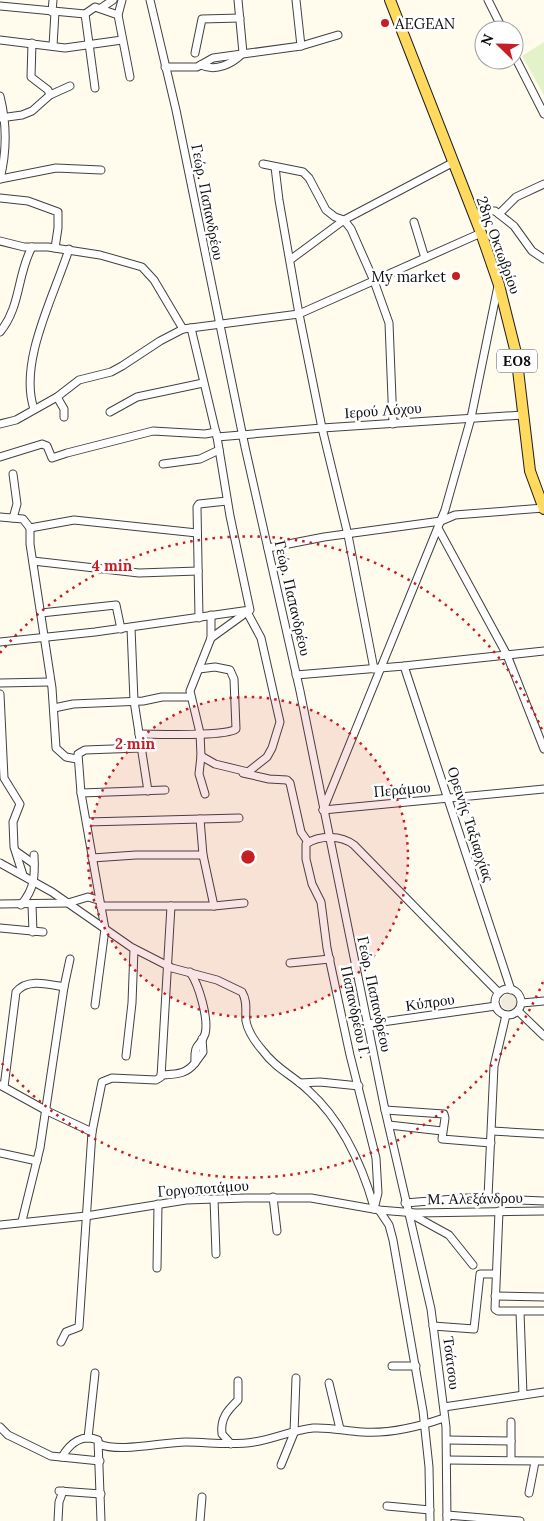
<svg xmlns="http://www.w3.org/2000/svg" width="544" height="1521" font-family="Lora,serif">
<rect width="100%" height="100%" fill="#fffcee"/>
<path fill="#e3f2c8" d="M544 42V95L522 56Z"/>
<circle fill="#f0ebdd" cx="509" cy="1002" r="8"/>
<g fill="none" stroke-linecap="round" stroke-linejoin="round">
<defs>
<g id="street">
<path d="M150 0 176 110 245 447 300 691 385 1110 431 1309 446 1427 447 1521"/>
<path d="M296 0 301 46"/>
<path d="M488 0 503 30"/>
<path d="M0 6 85 14 95 88"/>
<path d="M101 8 113 0"/>
<path d="M52 12 53 0"/>
<path d="M85 14 95 7 118 15 130 77"/>
<path d="M118 15 122 0"/>
<path d="M0 40 65 48 122 40"/>
<path d="M32 43 31 77 48 90 50 95"/>
<path d="M53 46 55 12"/>
<path d="M195 53 202 19 240 18"/>
<path d="M514 55 544 114"/>
<path d="M201 65C216 72 232 64 243 53L238 0"/>
<path d="M165 67H197L213 58 301 46 338 35"/>
<path d="M0 96C7 124 7 151 0 179"/>
<path d="M0 118 22 115 32 111 50 95 70 86"/>
<path d="M263 164 303 172 309 178 326 210 335 217 344 220 351 229 374 281 389 323 393 424"/>
<path d="M275 167 279 200 299 314 322 428 348 535 374 669"/>
<path d="M0 179 56 168 101 170"/>
<path d="M0 198 28 201 58 212V228L55 248"/>
<path d="M499 214 516 197 544 184"/>
<path d="M474 216 484 211H495L514 226 532 251 544 259"/>
<path d="M414 222 425 258"/>
<path d="M0 241 24 247H48L100 255 142 267 154 280 183 329"/>
<path d="M290 260 344 220 452 163"/>
<path d="M0 332C21 307 17 274 32 247"/>
<path d="M57 397 64 409V417"/>
<path d="M34 409C18 362 55 294 69 249"/>
<path d="M110 412 137 397 203 383"/>
<path d="M0 424 16 420 57 397 79 380 111 372 122 366 160 341 183 329 299 314 481 233"/>
<path d="M217 437 322 428 523 415"/>
<path d="M0 457 42 444 47 446 52 458 67 453 153 431 205 434 216 432"/>
<path d="M163 464 200 459 219 450"/>
<path d="M13 474 17 504 13 518"/>
<path d="M0 517 23 519 30 528V544L52 688 56 748 66 757 77 759"/>
<path d="M30 528 74 520 197 533"/>
<path d="M439 530 507 655 544 749"/>
<path d="M268 548 324 537 441 521 455 515 544 508"/>
<path d="M33 561 139 573 198 571"/>
<path d="M41 613 116 605 121 629"/>
<path d="M199 618 197 507 199 504 227 501"/>
<path d="M131 628 134 701 148 791"/>
<path d="M0 642 95 632 250 610 230 516 217 437 191 328"/>
<path d="M404 666 511 990"/>
<path d="M296 675 404 666 544 651"/>
<path d="M0 683 50 682"/>
<path d="M0 694 4 778 20 804 13 822 14 847 23 875"/>
<path d="M54 708 73 704 143 701 162 697H190"/>
<path d="M139 734C157 734 224 737 236 729L234 679 230 670 215 667 199 669"/>
<path d="M201 756 215 764 248 772 267 757 272 748 280 722 261 638 247 612 211 638"/>
<path d="M243 773 269 779 287 780 290 783 301 832 308 842"/>
<path d="M81 793 165 790"/>
<path d="M205 794 199 774 201 756 200 733 190 691 211 638V615"/>
<path d="M323 810 445 510 471 418 498 286"/>
<path d="M323 810 544 789"/>
<path d="M200 819 203 855 214 906"/>
<path d="M87 822 239 818"/>
<path d="M17 852 34 864"/>
<path d="M92 858 136 855H203"/>
<path d="M0 863 52 892 131 947 172 968 217 980 242 992C248 1002 245 1011 246 1021 248 1032 256 1043 263 1051 276 1069 294 1076 309 1091 342 1121 362 1165 374 1207"/>
<path d="M0 904 68 903 88 897 98 900"/>
<path d="M21 905C35 888 35 876 34 855"/>
<path d="M32 905 33 932"/>
<path d="M100 906H214L244 903"/>
<path d="M0 928 43 932"/>
<path d="M290 963 330 959"/>
<circle cx="508" cy="1002" r="13"/>
<path d="M522 1003 544 1001"/>
<path d="M95 1005 105 929 81 793 78 754 85 750 140 748"/>
<path d="M518 1011 544 1036"/>
<path d="M368 1024 496 1006"/>
<path d="M126 1056 132 1003 134 949"/>
<path d="M195 1063 203 1052 202 1039"/>
<path d="M161 1075C176 1074 185 1075 195 1063 194 1040 200 1049 205 1034 209 1019 199 985 190 972"/>
<path d="M300 1083 320 1082 359 1086"/>
<path d="M0 1085 47 1111 92 1132 79 1327 66 1332 61 1342"/>
<path d="M4 1087 16 992C27 978 48 984 64 987"/>
<path d="M385 1110 444 1114 445 1118 442 1139 491 1143"/>
<path d="M389 1125 442 1131"/>
<path d="M492 1131 544 1134"/>
<path d="M92 1132 102 1082 112 1078 156 1080 161 1077 171 906"/>
<path d="M0 1153 37 1161"/>
<path d="M273 1197 277 1231"/>
<path d="M488 1197 494 1066 506 1015"/>
<path d="M214 1199 216 1254"/>
<path d="M405 1203 467 1198 544 1201"/>
<path d="M374 1209 378 1193 376 1158 350 1055 327 948 321 902 312 884 306 859V844C320 835 341 835 354 845L499 993"/>
<path d="M379 1210 389 1225 393 1240 423 1411 429 1467 430 1521"/>
<path d="M499 1211 495 1309 498 1311H544"/>
<path d="M409 1213 449 1235 473 1265"/>
<path d="M22 1221 40 1148 64 987 70 959"/>
<path d="M0 1225 86 1216 186 1200 245 1198H311L379 1210 416 1213 544 1211"/>
<path d="M157 1268 158 1204"/>
<path d="M495 1296 544 1297"/>
<path d="M520 1312 523 1395"/>
<path d="M433 1326 474 1329 480 1274H496"/>
<path d="M392 1366H416"/>
<path d="M329 1383 340 1429"/>
<path d="M444 1407 544 1392"/>
<path d="M0 1427 8 1435 51 1456 100 1461"/>
<path d="M88 1438 95 1373"/>
<path d="M447 1440 511 1441"/>
<path d="M99 1444C120 1453 162 1442 186 1442 209 1442 231 1446 254 1442 274 1439 293 1430 313 1428 330 1427 345 1431 362 1432 389 1434 418 1427 444 1418"/>
<path d="M231 1444 222 1434C220 1418 228 1410 238 1400V1381"/>
<path d="M62 1457C70 1443 82 1434 98 1440L101 1521"/>
<path d="M447 1460 544 1461"/>
<path d="M511 1460V1422"/>
<path d="M281 1465 294 1433 296 1378"/>
<path d="M59 1491 101 1494"/>
<path d="M529 1493 535 1462"/>
<path d="M387 1506 430 1510"/>
<path d="M447 1515 520 1521"/>
<path d="M58 1521 59 1502 63 1491"/>
<path d="M200 1521 202 1497"/>
</g>
<path id="primary" d="M390 0 481 233 499 285 516 353 530 471 544 509"/>
</defs>
<use href="#street" stroke="#414141" stroke-width="9"/>
<use href="#primary" stroke="#1f1f1f" stroke-width="12"/>
<use href="#street" stroke="#fff" stroke-width="7"/>
<use href="#primary" stroke="#ffda5f" stroke-width="10"/>
</g>
<circle cx="248" cy="857" r="160" fill="#c51f25" fill-opacity=".12"/>
<g fill="none" stroke="#c51f25" stroke-width="2.5" stroke-dasharray="2.5 5">
<circle cx="248" cy="857" r="160"/>
<path d="M543 982A321 321 0 0 1 0 1061M0 653A321 321 0 0 1 543 732"/>
</g>
<g fill="#c51f25" stroke="#fff" stroke-width="2">
<circle cx="385" cy="23" r="5"/>
<circle cx="456" cy="276" r="5"/>
</g>
<g text-anchor="middle" dominant-baseline="central" stroke-width="5" stroke-linejoin="round" paint-order="stroke">
<rect fill="#fff" stroke="#565656" stroke-width="1" x="497" y="349.5" width="40" height="23" rx="4"/>
<g font-size="14" font-weight="bold" fill="#0e0e0e">
<text x="517" y="361">ΕΟ8</text>
</g>
<g font-size="15" fill="#0e0e0e" stroke="#fff" text-anchor="start">
<text x="395" y="23">AEGEAN</text>
<text x="446" y="276" text-anchor="end">My market</text>
</g>
<g font-size="15" fill="#0e0e0e" stroke="#fff">
<text transform="translate(208 202) rotate(79)">Γεώρ. Παπανδρέου</text>
<text transform="translate(499 245) rotate(70)">28ης Οκτωβρίου</text>
<text transform="translate(383 410) rotate(-4)">Ιερού Λόχου</text>
<text transform="translate(293 598) rotate(77)">Γεώρ. Παπανδρέου</text>
<text transform="translate(402 789) rotate(-5)">Περάμου</text>
<text transform="translate(471 824) rotate(72)">Ορεινής Ταξιαρχίας</text>
<text transform="translate(375 994) rotate(78)">Γεώρ. Παπανδρέου</text>
<text transform="translate(430 1002) rotate(-8)">Κύπρου</text>
<text transform="translate(356 1012) rotate(78)">Παπανδρέου Γ.</text>
<text transform="translate(203 1188) rotate(-4)">Γοργοποτάμου</text>
<text transform="translate(475 1198) rotate(-1)">Μ. Αλεξάνδρου</text>
<text transform="translate(452 1363) rotate(83)">Τσάτσου</text>
</g>
</g>
<circle cx="248" cy="857" r="8" fill="#c51f25" stroke="#fff" stroke-width="2.5"/>
<g font-size="15" text-anchor="middle" font-weight="bold" fill="#c51f25" stroke="#fff" stroke-width="5" stroke-linejoin="round" paint-order="stroke">
<text x="112" y="571">4 min</text>
<text x="135" y="749">2 min</text>
</g>
<g transform="translate(499 45) rotate(293)"><circle r="24" fill="#ffffff" stroke="#9f9f9f"/>
<path d="M0-4L9 19L0 12L-9 19Z" fill="#c51f25"/>
<text y="-8" font-size="14" font-weight="bold" text-anchor="middle" fill="#0e0e0e">N</text>
</g>
</svg>
